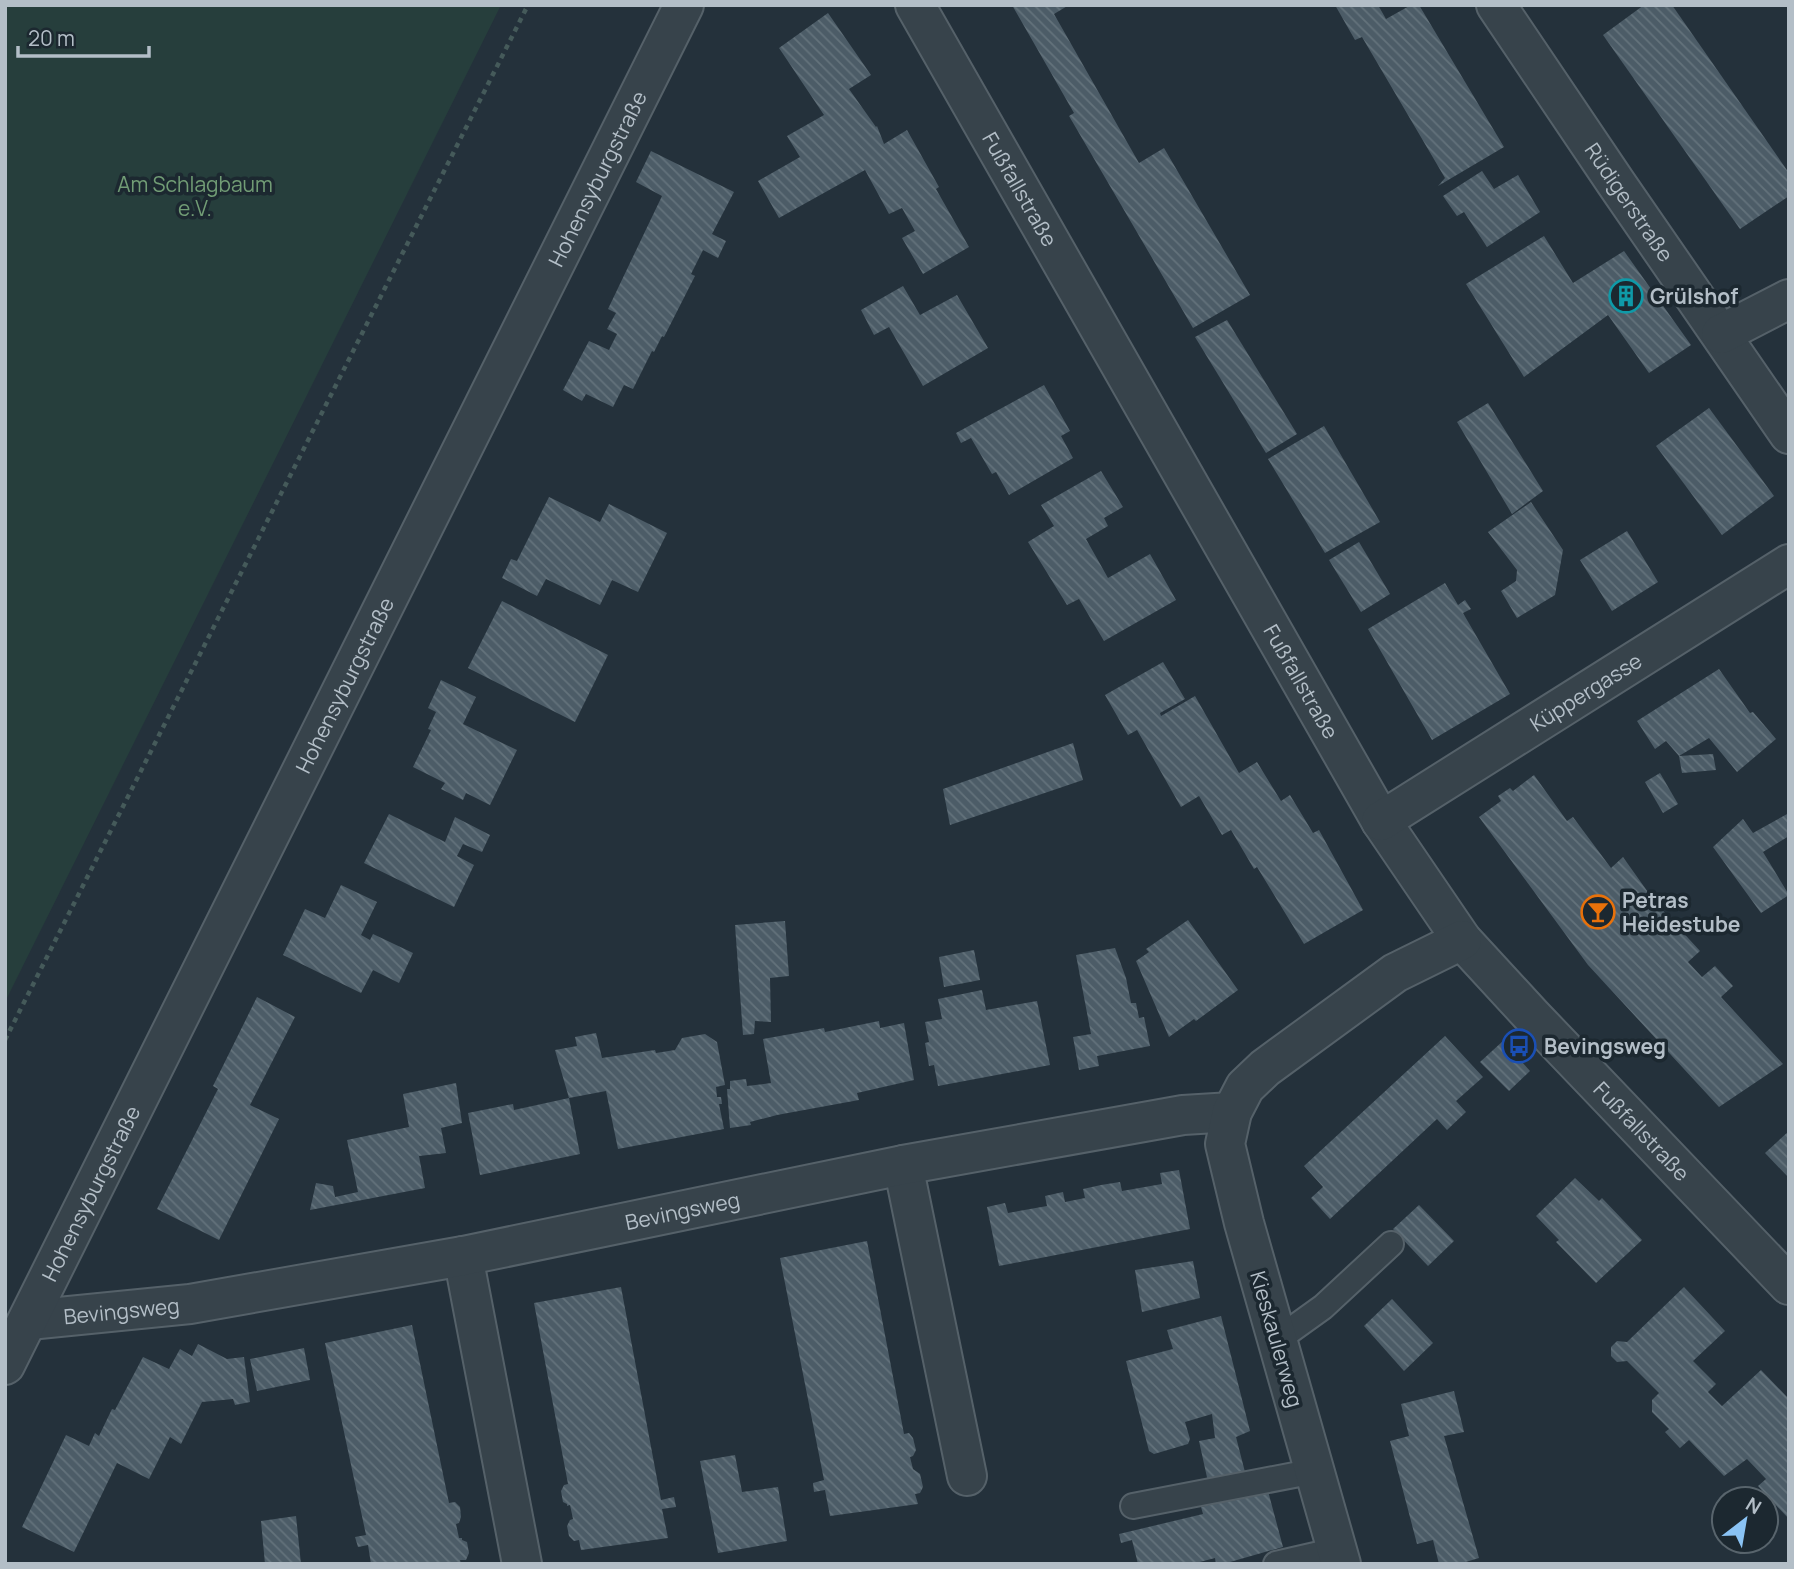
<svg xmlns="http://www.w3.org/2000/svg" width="1794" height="1569" font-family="Manrope,sans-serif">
<defs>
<pattern id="building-back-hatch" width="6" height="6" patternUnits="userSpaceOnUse" patternTransform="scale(1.75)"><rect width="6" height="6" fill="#4c5c67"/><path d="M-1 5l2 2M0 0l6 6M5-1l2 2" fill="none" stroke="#63727b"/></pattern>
</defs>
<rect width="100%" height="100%" fill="#24313b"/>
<path fill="#263e3c" d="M5 5H501L5 1002Z"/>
<g fill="url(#building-back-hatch)">
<path d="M1012 5H1069L1054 14 1139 163 1164 148 1250 295 1193 328 1069 116 1074 113Z"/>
<path d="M1335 5H1378L1386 19 1411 5H1419L1504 147 1438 186 1445 178 1362 37 1355 40Z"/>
<path d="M1644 5H1672L1789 173V196L1740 229 1603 35Z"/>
<path d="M828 13 871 75 849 89 876 127 877 126 884 144 907 130 939 187 936 189 969 247 923 274 902 238 915 231 902 208 889 214 865 170 779 218 758 181 800 157 787 136 824 115 779 48Z"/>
<path d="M651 151 734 192 712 234 726 241 718 258 703 250 691 274 695 276 664 337 662 336 654 352 652 351 633 389 624 385 613 407 586 394 582 401 563 390 589 341 609 350 617 334 607 329 616 313 608 309 662 196 636 182Z"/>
<path d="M1482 171 1494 189 1518 175 1540 212 1487 247 1464 212 1457 216 1443 196Z"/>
<path d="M1544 236 1573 283 1624 251 1691 345 1649 373 1608 315 1524 377 1466 284Z"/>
<path d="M903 286 920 315 957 295 988 348 923 386 889 327 874 335 861 310Z"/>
<path d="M1227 320 1297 434 1266 453 1195 337Z"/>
<path d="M1044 385 1070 431 1061 436 1073 458 1009 495 996 472 992 474 971 438 961 443 956 433Z"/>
<path d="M1488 403 1543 491 1512 514 1457 422Z"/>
<path d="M1709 408 1774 496 1722 535 1656 446Z"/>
<path d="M1324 426 1380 522 1325 553 1268 459Z"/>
<path d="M1101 471 1123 507 1104 518 1108 526 1086 539 1108 578 1150 554 1176 600 1104 641 1079 599 1067 605 1028 542 1054 526 1041 505Z"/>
<path d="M549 497 600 522 609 504 667 533 638 592 612 580 600 605 546 579 537 596 502 578 511 559 517 561Z"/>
<path d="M1531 502 1563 550 1555 595 1517 618 1501 591 1516 581 1517 570 1488 532Z"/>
<path d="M1627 531 1658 582 1612 611 1580 560Z"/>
<path d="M1359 542 1390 594 1361 612 1329 560Z"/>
<path d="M1445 583 1458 605 1465 600 1471 609 1463 613 1510 694 1432 740 1368 629Z"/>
<path d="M502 601 608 655 575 722 468 668Z"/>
<path d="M1163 662 1185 699 1160 713 1161 716 1195 696 1239 773 1257 762 1281 801 1290 795 1313 833 1319 830 1363 910 1304 944 1257 867 1254 869 1231 830 1222 835 1199 796 1181 807 1137 730 1128 735 1105 695Z"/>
<path d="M1719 669 1750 713 1753 712 1776 739 1737 772 1709 738 1679 756 1666 741 1655 749 1637 721Z"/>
<path d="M441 680 476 697 463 724 517 750 490 805 466 793 463 800 441 789 445 783 413 767 431 730 428 729 436 712 428 708Z"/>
<path d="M1073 743 1083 780 950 825 943 789Z"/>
<path d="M1713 754 1716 770 1682 773 1679 756Z"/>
<path d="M1660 773 1678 804 1663 813 1645 782Z"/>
<path d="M1534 775 1567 821 1573 817 1611 868 1623 857 1655 902 1700 951 1688 962 1702 977 1715 966 1733 986 1721 997 1783 1064 1719 1107 1588 965 1479 817 1501 801 1498 796 1510 788 1513 791Z"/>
<path d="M1789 813V836L1763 852 1789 895 1761 913 1713 847 1743 819 1753 833Z"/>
<path d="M389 814 445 842 455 817 490 835 482 852 463 844 457 856 474 865 454 907 364 863Z"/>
<path d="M341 885 377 902 361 935 370 940 373 934 413 953 399 983 373 970 361 993 283 955 305 909 325 918Z"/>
<path d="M1188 920 1238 990 1196 1021 1194 1019 1169 1037 1136 961 1149 952 1146 949Z"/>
<path d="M785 921 789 976 770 978 771 1022 755 1021 754 1034 743 1035 735 925Z"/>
<path d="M1115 948 1126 978 1131 1003H1136L1139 1018 1144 1017 1150 1046 1097 1056 1099 1066 1079 1070 1073 1037 1091 1034 1076 955Z"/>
<path d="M974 950 980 980 944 987 939 957Z"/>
<path d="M982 990 986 1010 1037 1001 1050 1065 938 1086 934 1065 929 1066 925 1043 929 1042 925 1022 942 1019 938 999Z"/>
<path d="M257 997 295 1017 250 1105 279 1119 219 1240 157 1209 218 1089 213 1086Z"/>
<path d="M879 1021 880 1028 904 1023 914 1080 857 1093 859 1100 777 1115 750 1122 751 1125 730 1128 727 1089H730V1081L746 1079 747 1086 771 1083 763 1039 824 1028 825 1032Z"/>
<path d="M596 1033 602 1058 655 1050 656 1053 675 1050 682 1038 705 1034 717 1042 725 1085 716 1087 717 1097H721L722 1104H719L724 1129 618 1149 606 1091 569 1098 555 1050 577 1046 575 1037Z"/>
<path d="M1445 1036 1483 1077 1456 1101 1466 1112 1447 1130 1437 1119 1330 1219 1311 1198 1323 1187 1304 1166Z"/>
<path d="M1503 1041 1530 1071 1509 1091 1480 1062Z"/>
<path d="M456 1083 462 1123 441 1128 446 1153 419 1156 425 1188 310 1210 316 1183 333 1186 335 1197 358 1192 347 1140 409 1127 403 1094Z"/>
<path d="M569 1098 580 1154 480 1175 468 1113 513 1104 514 1110Z"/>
<path d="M1789 1131V1178L1765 1153Z"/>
<path d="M1179 1170 1190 1229 999 1266 987 1207 1005 1203 1008 1213 1047 1206 1045 1196 1063 1192 1065 1202 1085 1198 1083 1189 1101 1185 1120 1182 1122 1191 1162 1184 1160 1173Z"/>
<path d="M1575 1178 1599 1201 1602 1198 1642 1240 1596 1283 1556 1242 1559 1240 1536 1216Z"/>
<path d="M1419 1205 1454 1241 1428 1266 1393 1229Z"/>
<path d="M867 1241 904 1434 909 1433 913 1438 916 1450 913 1456 910 1457 913 1469 920 1474 923 1487 920 1493 915 1494 918 1504 830 1516 825 1490 814 1492 813 1483 824 1480 780 1258Z"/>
<path d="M1193 1261 1200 1298 1142 1312 1135 1270Z"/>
<path d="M621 1287 661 1500 674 1497 676 1507 662 1509 668 1538 581 1550 579 1540 574 1541 569 1536 567 1526 570 1520 573 1519 570 1505 567 1506V1504L563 1502 561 1491 564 1485 568 1484 534 1303Z"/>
<path d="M1684 1287 1725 1331 1693 1361 1716 1384 1708 1392 1722 1406 1761 1370 1789 1399V1519L1758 1486 1766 1479 1747 1459 1724 1476 1689 1440 1680 1448 1665 1432 1669 1429 1652 1412V1400L1659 1393 1627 1361 1617 1362 1611 1356V1347L1617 1341 1627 1342Z"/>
<path d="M1392 1299 1433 1343 1404 1371 1364 1326Z"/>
<path d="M1221 1316 1250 1431 1236 1437 1246 1476 1208 1482 1199 1441 1215 1438 1212 1414 1185 1422 1190 1439 1188 1444 1154 1454 1149 1451 1126 1361 1173 1349 1167 1330Z"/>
<path d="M412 1325 449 1503 455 1502 460 1507 461 1517 459 1523 456 1524 459 1538H462V1540L467 1542 469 1553 466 1560H460L461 1564H371L368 1545 358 1547 355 1537 366 1535 325 1343Z"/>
<path d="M198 1344 227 1359 244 1357 250 1402 235 1405 233 1399 202 1402 181 1444 170 1437 149 1479 117 1463 74 1552 22 1527 66 1435 89 1446 95 1433 99 1436 112 1409 115 1410 143 1357 169 1369 180 1349 192 1356Z"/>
<path d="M304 1348 310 1380 257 1391 250 1359Z"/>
<path d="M1454 1391 1464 1432 1444 1436 1479 1558 1459 1564H1439L1433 1540 1417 1544 1390 1441 1409 1436 1401 1404Z"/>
<path d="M735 1455 742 1492 778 1487 787 1541 718 1553 700 1461Z"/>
<path d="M1268 1491 1283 1547 1223 1564H1216L1215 1558 1192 1564H1138L1132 1540 1121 1543 1119 1534 1203 1514 1201 1507Z"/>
<path d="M296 1516 301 1564H265L261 1521Z"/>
</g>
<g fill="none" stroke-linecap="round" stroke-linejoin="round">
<defs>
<g id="lane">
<path d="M1277 1340 1323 1307 1391 1244"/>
<path d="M1133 1506 1315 1471"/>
<path d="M1276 1564 1337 1550"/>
</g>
<g id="street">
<path id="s1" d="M915 5 1381 821 1462 940 1532 1016 1789 1285"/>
<path id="s2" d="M1496 5 1616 183 1789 434"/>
<path d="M1721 334 1789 299"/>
<path id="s3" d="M1381 821 1789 564"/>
<path d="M903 1165 967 1476"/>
<path d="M463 1256 522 1564"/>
<path id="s4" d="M29 1320 190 1304 463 1256 903 1165 1183 1115 1232 1112"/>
<path id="s5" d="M5 1365 684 5"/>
<path d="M1341 1564 1244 1223 1225 1144 1232 1112 1245 1087 1265 1068 1395 973 1462 940"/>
</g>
</defs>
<use href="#lane" stroke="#556169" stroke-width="28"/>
<use href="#street" stroke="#556169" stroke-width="42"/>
<path stroke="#455a5a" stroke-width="4.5" stroke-dasharray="5 5" stroke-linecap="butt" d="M5 1040 528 5"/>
<use href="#lane" stroke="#37434b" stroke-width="24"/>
<use href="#street" stroke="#37434b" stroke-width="38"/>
</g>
<defs>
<symbol id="building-ring" viewBox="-11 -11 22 22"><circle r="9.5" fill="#1c2830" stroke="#0f9aa8" stroke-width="1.5"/><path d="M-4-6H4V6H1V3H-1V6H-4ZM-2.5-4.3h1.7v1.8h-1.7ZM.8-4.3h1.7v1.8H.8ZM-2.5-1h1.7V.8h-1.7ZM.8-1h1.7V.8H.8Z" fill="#0f9aa8"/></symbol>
<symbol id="bar-ring" viewBox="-11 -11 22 22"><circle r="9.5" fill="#1c2830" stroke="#e8710a" stroke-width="1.5"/><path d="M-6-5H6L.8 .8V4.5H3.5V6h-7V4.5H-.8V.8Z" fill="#e8710a"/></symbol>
<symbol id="bus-ring" viewBox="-11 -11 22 22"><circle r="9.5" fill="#1c2830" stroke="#1a4fb4" stroke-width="1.5"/><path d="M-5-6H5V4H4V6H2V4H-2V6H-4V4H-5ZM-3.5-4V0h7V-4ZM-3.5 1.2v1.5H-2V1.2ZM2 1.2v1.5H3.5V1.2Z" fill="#1a4fb4"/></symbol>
</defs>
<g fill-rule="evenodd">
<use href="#building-ring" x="1607" y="277" width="38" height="38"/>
<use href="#bar-ring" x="1579" y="893" width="38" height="38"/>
<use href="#bus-ring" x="1500" y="1027" width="38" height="38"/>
</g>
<g text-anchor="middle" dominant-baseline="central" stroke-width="7" stroke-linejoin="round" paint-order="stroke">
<g font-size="21" fill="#b3bec7" stroke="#1c2830">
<text stroke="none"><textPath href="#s5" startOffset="1326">Hohensyburgstraße</textPath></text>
<text stroke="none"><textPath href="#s1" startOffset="212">Fußfallstraße</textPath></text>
<text stroke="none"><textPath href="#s2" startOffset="238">Rüdigerstraße</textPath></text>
<text stroke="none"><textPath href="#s1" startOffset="779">Fußfallstraße</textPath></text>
<text stroke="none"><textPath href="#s5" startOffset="760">Hohensyburgstraße</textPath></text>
<text stroke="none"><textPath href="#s3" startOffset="242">Küppergasse</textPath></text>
<text stroke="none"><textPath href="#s1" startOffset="1346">Fußfallstraße</textPath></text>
<text stroke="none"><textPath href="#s5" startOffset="192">Hohensyburgstraße</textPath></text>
<text stroke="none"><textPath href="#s4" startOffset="663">Bevingsweg</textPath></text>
<text stroke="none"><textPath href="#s4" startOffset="93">Bevingsweg</textPath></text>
<text transform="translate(1277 1339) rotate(74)">Kieskaulerweg</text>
</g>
<g font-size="21" fill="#719c75" stroke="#1c2830">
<text x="195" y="184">Am Schlagbaum<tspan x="195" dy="24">e.V.</tspan></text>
</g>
<g font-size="21" font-weight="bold" fill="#b3bec7" stroke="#1c2830" text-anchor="start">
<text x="1650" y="296">Grülshof</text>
<text x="1622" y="900">Petras<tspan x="1622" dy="24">Heidestube</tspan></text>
<text x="1544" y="1046">Bevingsweg</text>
</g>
</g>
<rect width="1794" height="1569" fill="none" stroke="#b3bec7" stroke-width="14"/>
<g transform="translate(1745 1520) rotate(31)"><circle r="33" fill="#1c2830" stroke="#58646c" stroke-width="2"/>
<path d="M0-5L12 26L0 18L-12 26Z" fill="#8ac3f4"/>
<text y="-10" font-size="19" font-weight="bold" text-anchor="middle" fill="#b3bec7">N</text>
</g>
<path d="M18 46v10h131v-10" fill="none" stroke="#b3bec7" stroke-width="3.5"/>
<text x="28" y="46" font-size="21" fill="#b3bec7" stroke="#1c2830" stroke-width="5" paint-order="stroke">20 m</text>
</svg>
